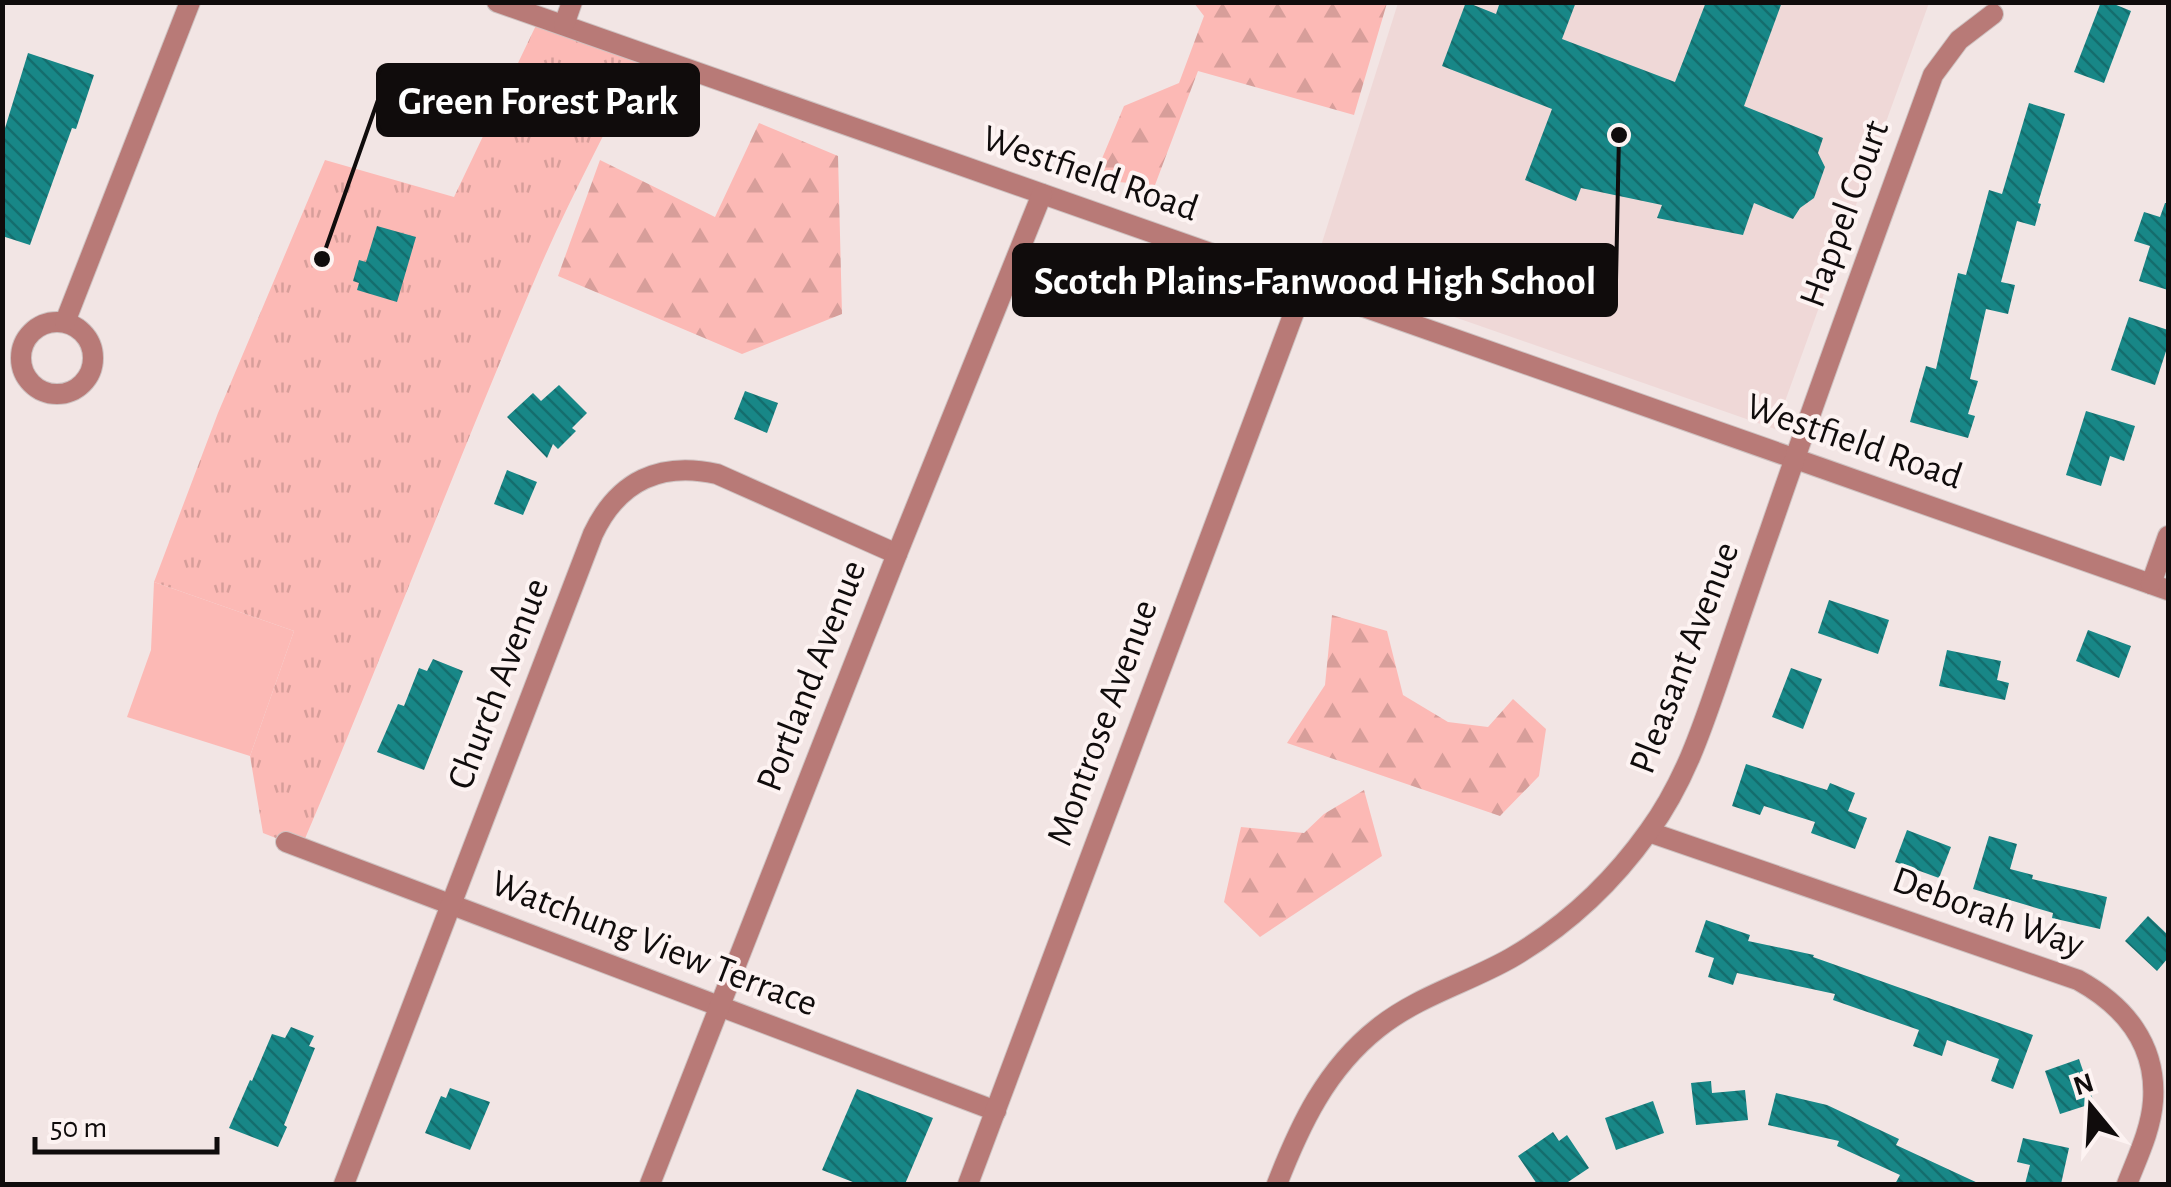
<svg xmlns="http://www.w3.org/2000/svg" width="2171" height="1187" font-family="'Alegreya Sans',sans-serif">
<defs>
<pattern id="forest-firs" width="22" height="20" patternUnits="userSpaceOnUse" patternTransform="scale(2.5)"><rect width="22" height="20" fill="#fcb9b5"/><path d="M5 1l3.5 6h-7zM16 11l3.5 6h-7z" fill="#d79e9a"/></pattern>
<pattern id="park-tufts" width="24" height="20" patternUnits="userSpaceOnUse" patternTransform="scale(2.5)"><rect width="24" height="20" fill="#fcb9b5"/><path d="M3 7l-1-3M5 7V3M7 7l1-3M15 17l-1-3M17 17v-4M19 17l1-3" fill="none" stroke="#d79e9a"/></pattern>
<pattern id="building-back-hatch" width="6" height="6" patternUnits="userSpaceOnUse" patternTransform="scale(2.5)"><rect width="6" height="6" fill="#188787"/><path d="M-1 5l2 2M0 0l6 6M5-1l2 2" fill="none" stroke="#146d6d"/></pattern>
</defs>
<rect width="100%" height="100%" fill="#f2e5e4"/>
<path fill="#efd8d7" d="M1398 3H1929L1775 429 1314 268Z"/>
<path fill="#fcb9b5" d="M154 582 294 631 250 756 127 717 151 650Z"/>
<g fill="url(#forest-firs)">
<path d="M1194 3H1387L1354 115 1198 71 1155 185 1093 180 1124 106 1179 83 1204 16Z"/>
<path d="M759 123 838 156 842 314 742 354 558 276 600 160 715 217Z"/>
<path d="M1332 615 1387 631 1403 695 1448 722 1488 727 1513 699 1546 729 1539 776 1500 816 1287 743 1325 685Z"/>
<path d="M1364 790 1382 856 1260 937 1224 902 1241 827 1304 833 1324 814Z"/>
</g>
<path fill="url(#park-tufts)" d="M540 17 644 54C610 124 572 194 541 265 458 458 384 654 301 848L263 833 250 756 294 631 154 582 218 413 325 160 454 197Z"/>
<g fill="url(#building-back-hatch)">
<path d="M1466 2 1496 14 1500 2H1576L1562 39 1675 82 1706 2H1782L1744 106 1823 138 1818 153 1825 167 1814 198 1800 208 1793 219 1754 203 1743 235 1657 218 1662 205 1581 188 1576 201 1525 180 1552 109 1442 66Z"/>
<path d="M2101 2H2109L2131 11 2104 83 2074 72Z"/>
<path d="M28 53 94 75 76 129 72 128 30 245 2 236V138Z"/>
<path d="M2029 103 2065 114 2038 203 2041 204 2035 226 2017 221 2001 282 2015 285 2008 314 1986 309 1970 379 1978 381 1968 414 1975 416 1968 438 1910 422 1926 366 1936 369 1958 273 1966 275 1989 190 2002 194Z"/>
<path d="M2165 203H2168V290L2139 281 2150 246 2134 241 2144 212 2160 217Z"/>
<path d="M377 226 416 237 397 302 357 290 359 283 353 281 359 260 366 262Z"/>
<path d="M2129 317 2168 330V345L2155 385 2111 370Z"/>
<path d="M559 385 587 413 572 428 576 431 558 449 553 444 547 458 507 417 533 393 541 401Z"/>
<path d="M745 391 778 403 767 433 734 419Z"/>
<path d="M2086 411 2135 426 2124 461 2110 456 2101 486 2066 475Z"/>
<path d="M507 470 537 482 523 515 494 504Z"/>
<path d="M1829 600 1889 620 1878 654 1818 633Z"/>
<path d="M2088 630 2131 646 2119 678 2076 661Z"/>
<path d="M1947 650 2001 661 1997 680 2009 683 2005 700 1939 686Z"/>
<path d="M433 659 463 671 424 770 377 752 398 704 404 706 419 668 427 671Z"/>
<path d="M1791 668 1822 679 1803 729 1772 717Z"/>
<path d="M1746 764 1827 790 1830 783 1855 793 1848 811 1867 818 1855 849 1811 833 1815 822 1764 806 1760 815 1732 806Z"/>
<path d="M1907 830 1951 847 1939 878 1895 862Z"/>
<path d="M1989 836 2017 844 2010 869 2033 875 2032 879 2107 897 2100 929 2052 918 2053 913 1973 889Z"/>
<path d="M2148 916 2168 935V958L2157 971 2125 941Z"/>
<path d="M1706 920 1750 935 1748 941 1814 955 1813 957 2033 1035 2013 1089 1991 1081 1999 1059 1947 1040 1942 1056 1913 1046 1919 1030 1833 1000 1835 994 1737 973 1733 985 1708 977 1714 958 1695 952Z"/>
<path d="M291 1027 314 1036 309 1046 315 1048 284 1125 287 1127 278 1147 229 1128 250 1080 252 1081 272 1034 285 1038Z"/>
<path d="M2079 1059 2094 1103 2060 1114 2045 1071Z"/>
<path d="M1711 1081 1712 1093 1745 1090 1748 1120 1696 1125 1691 1083Z"/>
<path d="M450 1088 490 1102 470 1150 425 1133 441 1096 446 1098Z"/>
<path d="M857 1089 933 1118 905 1184H858L822 1170Z"/>
<path d="M1776 1093 1827 1105 1899 1139 1896 1145 1980 1184H1895L1900 1175 1837 1146 1839 1141 1768 1125Z"/>
<path d="M1653 1101 1664 1133 1616 1150 1605 1118Z"/>
<path d="M1553 1132 1559 1141 1567 1135 1589 1168 1565 1184H1537L1518 1156Z"/>
<path d="M2023 1138 2069 1148 2061 1184H2025L2030 1165 2017 1162Z"/>
</g>
<g fill="none" stroke-linecap="round" stroke-linejoin="round">
<defs>
<g id="minor">
<path d="M497 2 2168 590"/>
<path d="M564 25 572 2"/>
<circle cx="57" cy="358" r="36"/>
<path d="M65 322 190 2"/>
<path d="M2151 584 2168 536"/>
<path d="M1649 832 2078 980C2125 1006 2157 1045 2153 1101 2151 1130 2137 1158 2127 1184"/>
<path d="M286 842 996 1111"/>
<path d="M344 1184 593 534C618 481 660 461 717 474L897 554"/>
<path d="M650 1184 897 554 1042 194"/>
<path d="M968 1184 1304 286"/>
<path d="M1277 1184C1300 1125 1326 1069 1378 1028 1418 996 1467 983 1511 958 1566 926 1612 883 1649 831 1684 783 1702 729 1721 673 1737 626 1753 578 1770 530 1822 378 1878 227 1933 75L1959 40 1993 14"/>
</g>
</defs>
<use href="#minor" stroke="#cec2c1" stroke-width="22"/>
<use href="#minor" stroke="#b87a77" stroke-width="20"/>
</g>
<g text-anchor="middle" dominant-baseline="central" stroke-width="8" stroke-linejoin="round" paint-order="stroke">
<g font-size="38" fill="#100c0c" stroke="#fdf3f2">
<text transform="translate(1090 174) rotate(19)">Westfield Road</text>
<text transform="translate(1845 214) rotate(-70)">Happel Court</text>
<text transform="translate(1854 442) rotate(19)">Westfield Road</text>
<text transform="translate(1685 658) rotate(-69)">Pleasant Avenue</text>
<text transform="translate(812 676) rotate(-69)">Portland Avenue</text>
<text transform="translate(499 684) rotate(-69)">Church Avenue</text>
<text transform="translate(1103 723) rotate(-70)">Montrose Avenue</text>
<text transform="translate(1988 913) rotate(20)">Deborah Way</text>
<text transform="translate(654 944) rotate(21)">Watchung View Terrace</text>
</g>
</g>
<path fill="none" stroke="#100c0c" stroke-width="4" d="M322 259L378 100M1619 135L1616 280"/>
<g fill="#100c0c" stroke="#fdf3f2" stroke-width="4">
<circle cx="322" cy="259" r="10"/>
<circle cx="1619" cy="135" r="10"/>
</g>
<g fill="#100c0c" stroke="#100c0c" stroke-width="4">
<rect x="378" y="65" width="320" height="70" rx="10"/>
<rect x="1014" y="245" width="602" height="70" rx="10"/>
</g>
<g font-size="40" text-anchor="middle" font-weight="bold" fill="#fff">
<text x="538" y="114">Green Forest Park</text>
<text x="1315" y="294">Scotch Plains-Fanwood High School</text>
</g>
<rect width="2171" height="1187" fill="none" stroke="#100c0c" stroke-width="10"/>
<g transform="translate(2091 1107) rotate(342)" stroke="#fdf3f2" stroke-width="8" paint-order="stroke">
<path d="M0-8L18 38L0 25L-18 38Z" fill="#100c0c"/>
<text y="-15" font-size="28" font-weight="bold" text-anchor="middle" fill="#100c0c">N</text>
</g>
<path d="M35 1137v15h182v-15" fill="none" stroke="#100c0c" stroke-width="5"/>
<text x="50" y="1137" font-size="30" fill="#100c0c" stroke="#fdf3f2" stroke-width="8" paint-order="stroke">50 m</text>
</svg>
